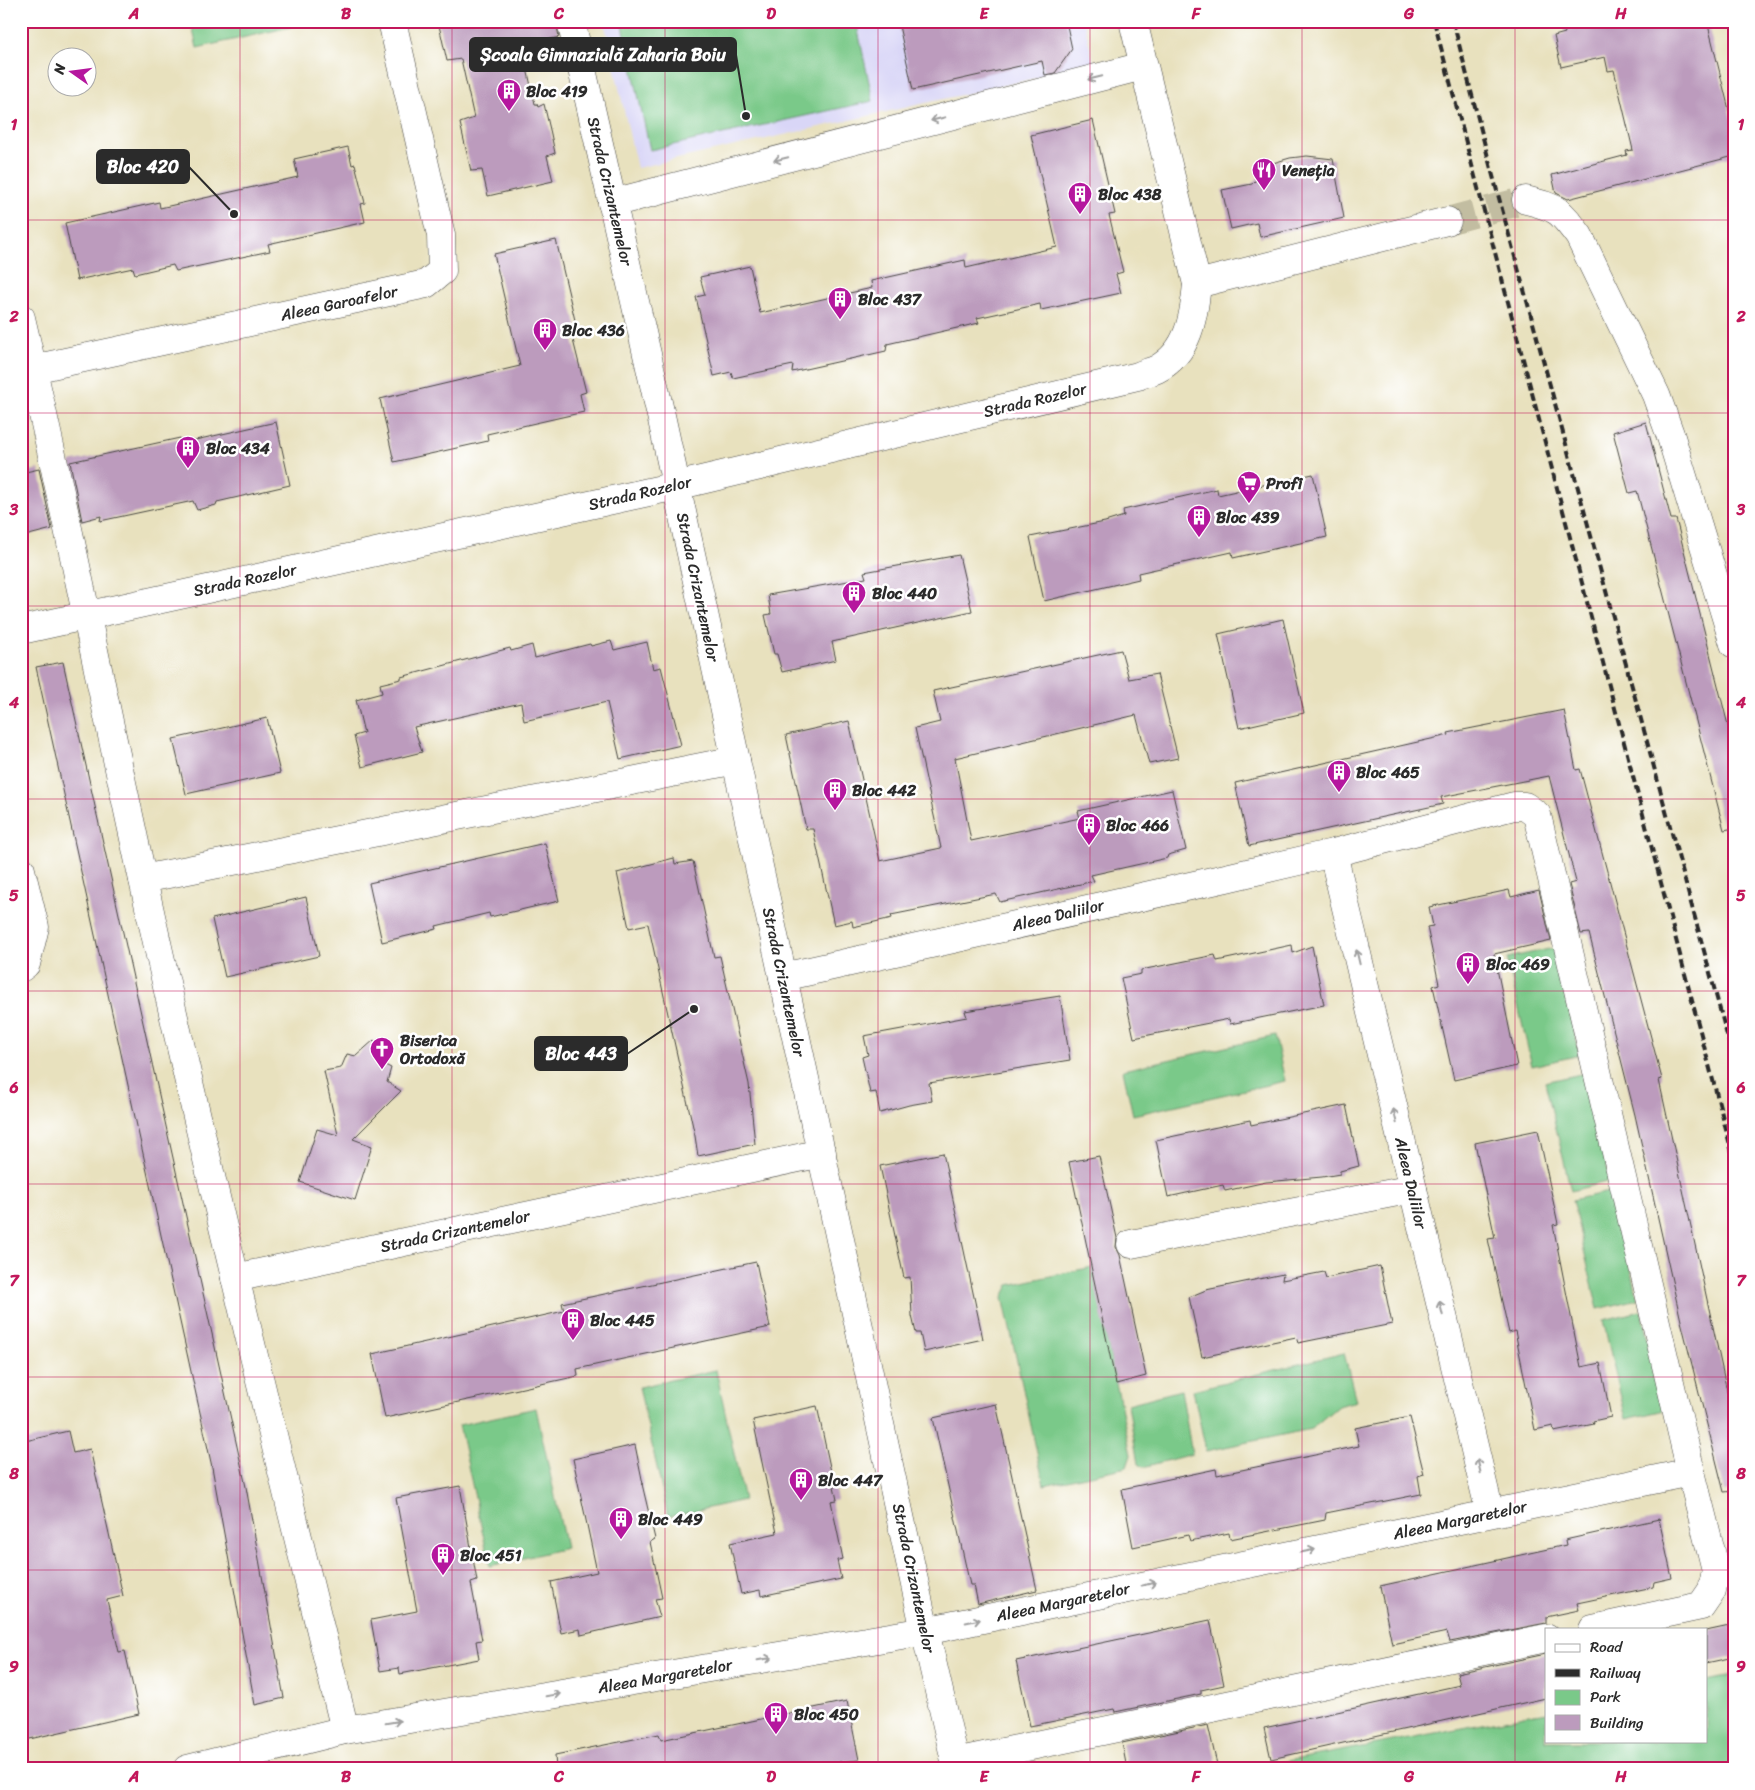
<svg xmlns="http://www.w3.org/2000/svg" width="1755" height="1790" font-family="Sriracha,sans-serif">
<rect width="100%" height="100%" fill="#fff"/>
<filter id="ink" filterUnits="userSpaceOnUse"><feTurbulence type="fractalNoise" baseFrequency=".02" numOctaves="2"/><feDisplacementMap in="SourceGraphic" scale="10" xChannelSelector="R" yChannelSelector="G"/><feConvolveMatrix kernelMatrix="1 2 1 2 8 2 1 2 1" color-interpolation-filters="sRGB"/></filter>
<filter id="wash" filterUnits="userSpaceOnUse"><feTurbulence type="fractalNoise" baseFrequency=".0096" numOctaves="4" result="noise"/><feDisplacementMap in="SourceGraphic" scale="20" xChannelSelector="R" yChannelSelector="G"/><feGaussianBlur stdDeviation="1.12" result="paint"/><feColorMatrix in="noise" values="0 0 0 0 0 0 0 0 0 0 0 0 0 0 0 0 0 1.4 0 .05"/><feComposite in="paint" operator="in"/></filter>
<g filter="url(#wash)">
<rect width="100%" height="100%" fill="#e8e1be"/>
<path fill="#d9d6f7" d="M604 21H1084L1094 65 637 168Z"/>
<g fill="#7ac989" stroke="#527a5a">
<path d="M191 21H317L197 48Z"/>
<path d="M622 21H856L873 101 650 150Z"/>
<path d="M1554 948 1580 1055 1532 1066 1507 958Z"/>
<path d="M1275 1036 1285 1081 1133 1115 1123 1070Z"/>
<path d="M1585 1073 1610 1181 1571 1191 1545 1082Z"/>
<path d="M1613 1191 1638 1299 1598 1309 1572 1200Z"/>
<path d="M1092 1267 1131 1455 1127 1467 1044 1485 1003 1297 1009 1285Z"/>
<path d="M1641 1311 1665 1410 1626 1419 1603 1320Z"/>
<path d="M1344 1353 1356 1401 1338 1406 1311 1429 1206 1451 1193 1390Z"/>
<path d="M716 1370 744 1500 668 1517 639 1387Z"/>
<path d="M1181 1390 1192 1454 1143 1467 1138 1464 1128 1404Z"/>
<path d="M536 1408 566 1548 490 1566 459 1425Z"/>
<path d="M1734 1676V1769H1245L1546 1712V1741H1706V1681Z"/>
</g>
<g id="blocks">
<g fill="#bc9bbd">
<path d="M438 21H556L559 37 522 46 535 104H537L538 107 544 104 551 134 555 153 547 156 553 181 488 196 482 170 471 171 460 123 474 118 461 59 447 61Z"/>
<path d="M898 21H1066L1072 49 1055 73 1045 75 1042 61 913 90Z"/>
<path d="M1562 21H1707L1734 130V156L1568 199 1556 193 1552 175 1627 155 1626 151 1633 150 1614 70 1608 71 1605 57 1561 67 1554 36 1565 33Z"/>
<path d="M1093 120 1115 214 1109 215 1123 272 1116 274 1121 293 1041 310 1040 304 977 318 979 323 887 344 886 351 792 372 793 365 733 378 731 372 714 376 696 297 705 295 700 277 750 266 760 313 872 288 871 281 965 260 966 268 1057 247 1031 135Z"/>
<path d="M348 147 352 165 355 164 365 203 361 204 365 222 268 244 270 251 176 271 173 265 135 274 133 268 77 280 65 223 159 202 160 208 298 177 294 159Z"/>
<path d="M1307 156 1333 159 1344 218 1260 237 1257 223 1231 229 1222 190 1252 184 1273 163 1290 158Z"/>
<path d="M556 240 578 333 572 336 586 392 580 394 584 412 487 434 488 441 394 462 380 399 520 366 494 254Z"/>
<path d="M276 422 290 485 217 502 216 505 197 510 193 501 100 521 101 516 82 521 70 462 180 438 182 443Z"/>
<path d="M1646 422 1671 519H1676L1734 749V828L1724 830 1637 491 1629 493 1613 432Z"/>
<path d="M39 469 52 529 21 537V473Z"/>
<path d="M1313 474 1327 537 1233 558 1232 552 1138 573 1139 579 1044 601 1030 537 1105 522 1124 516 1123 510 1217 489 1218 495Z"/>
<path d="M959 555 972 611 832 642 836 660 782 672 777 654H774L765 615 771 614 768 595 866 578 864 572Z"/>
<path d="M1283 619 1304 713 1239 728 1218 634Z"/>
<path d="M611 641 614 650 647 642 653 669 661 667 681 745 620 759 607 702 524 721 521 703 414 727 422 752 362 767 354 736 364 733 356 700 382 693 380 684 401 679V677L510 648 511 651 532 645 535 658 590 644 591 646Z"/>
<path d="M1121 650 1129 679 1157 674 1178 758 1149 764 1136 715 955 758 971 841 1080 818 1078 811 1172 790 1186 850 1168 855 1167 858 1091 875 1094 881 1000 902 996 894 891 915 892 918 853 927 852 921 834 925 813 829H806L786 735 849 721 880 861 941 848 915 728 940 722 933 691Z"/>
<path d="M63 662 246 1487 284 1698 255 1705 212 1467 36 667Z"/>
<path d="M1564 710 1576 770 1580 769 1662 1079 1659 1080 1734 1423V1491L1724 1492 1681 1321 1635 1115 1589 933 1581 934 1569 884 1576 882 1549 776 1441 797 1443 804 1249 846 1235 783 1449 735 1448 733Z"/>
<path d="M267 718 280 773 186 794 173 739Z"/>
<path d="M545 843 559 901 490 917 489 913 436 926 437 929 382 942 369 883Z"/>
<path d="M674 858 675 864 693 861 714 957 720 956 749 1084 755 1144 698 1156 695 1136 648 924 629 928 617 873Z"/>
<path d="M1509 890 1511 897 1539 890 1551 941 1494 954 1517 1066 1454 1080 1433 986 1439 984 1427 927 1433 926 1429 907Z"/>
<path d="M306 897 319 956 225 977 212 919Z"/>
<path d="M1292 945 1293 953 1312 946 1324 1005 1230 1024 1229 1019 1134 1038 1121 978 1141 974V970L1215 955 1217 961Z"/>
<path d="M1060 996 1070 1060 929 1083 932 1101 909 1105 880 1113 876 1092 870 1093 862 1057 868 1055 864 1036 967 1017 965 1011Z"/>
<path d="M374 1040 383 1064 391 1068 387 1082 401 1091 353 1139 372 1146 355 1200 300 1182 317 1129 338 1135 324 1071 341 1068 347 1054 356 1056Z"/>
<path d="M1346 1105 1359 1166 1340 1171V1174L1322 1177 1266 1182 1225 1191 1223 1185 1168 1197 1156 1140 1250 1120 1251 1125Z"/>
<path d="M1538 1130 1558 1224 1553 1225 1581 1367 1600 1363 1611 1417 1593 1421 1594 1424 1554 1432 1553 1426 1535 1430 1515 1331 1509 1333 1488 1239 1495 1238 1475 1143Z"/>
<path d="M943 1153 983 1339 924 1352 920 1333H916L912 1316 910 1277 904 1278 880 1166Z"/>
<path d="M1099 1156 1117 1238 1116 1247 1120 1255 1146 1376 1116 1384 1069 1162Z"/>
<path d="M756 1262 770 1327 577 1369 578 1376 385 1418 372 1354 564 1311 562 1303Z"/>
<path d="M1380 1266 1392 1324 1298 1343 1296 1337 1202 1357 1189 1297 1206 1290 1283 1274 1282 1280 1324 1272 1326 1278Z"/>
<path d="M996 1404 1037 1590 978 1604 974 1585H970L933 1418Z"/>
<path d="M817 1406 837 1500 831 1501 843 1559 837 1560 841 1579 761 1596 760 1590 741 1594 730 1543 777 1533 753 1420Z"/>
<path d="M1410 1417 1424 1474 1418 1476 1421 1494 1326 1513 1325 1520 1230 1539 1229 1533 1190 1541 1188 1535 1133 1547 1122 1489 1216 1469 1217 1475 1359 1446 1355 1428Z"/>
<path d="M68 1431 73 1453 90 1449 123 1596 107 1600 119 1652 125 1651 139 1714 21 1741V1442Z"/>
<path d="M635 1445 643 1484H642L655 1539 650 1542 662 1598 655 1599 660 1617 581 1635 580 1629 561 1633 551 1582 597 1572 573 1459Z"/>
<path d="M460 1486 477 1581 471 1583 482 1640 476 1641 479 1659 400 1674 399 1668 380 1671 371 1620 417 1611 396 1498Z"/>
<path d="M1659 1519 1672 1578 1654 1582 1653 1587 1577 1603 1579 1610 1546 1617V1623L1450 1642 1447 1632 1392 1644 1380 1586 1566 1545 1565 1540Z"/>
<path d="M1210 1620 1224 1685 1201 1690V1694L1115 1712 1114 1709 1030 1726 1016 1661Z"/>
<path d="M1734 1625V1657L1706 1663V1631Z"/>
<path d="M1546 1654V1698L1271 1759 1264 1728 1460 1685 1457 1673Z"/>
<path d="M847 1701 859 1760 839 1762 841 1769H556L555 1755 659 1734 661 1740Z"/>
<path d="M1208 1725 1218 1769H1127L1122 1743Z"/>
</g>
</g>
</g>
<g filter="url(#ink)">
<use href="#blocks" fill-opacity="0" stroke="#474641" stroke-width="1"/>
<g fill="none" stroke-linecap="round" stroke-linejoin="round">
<path stroke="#c2bda1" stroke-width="28" stroke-dasharray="28 14" stroke-linecap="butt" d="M1447 221 1526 200"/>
<defs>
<g id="minor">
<path d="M571 21 662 420 925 1631 957 1769"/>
<path d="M1526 200C1558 208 1560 210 1579 236L1656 395 1671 437 1734 644"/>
<path d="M612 203 1143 66"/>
<path d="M1197 284 1447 221"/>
<path d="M21 318C65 505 102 693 143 880 206 1164 276 1447 345 1730"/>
<path d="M33 369 426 284 442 271 441 235 392 21"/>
<path d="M21 630 676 486 1138 376C1144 373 1151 372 1157 369 1189 352 1194 316 1197 284L1133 21"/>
<path d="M1333 853 1490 1513"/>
<path d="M21 870 35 927 26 964 21 968"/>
<path d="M143 879 736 760"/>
<path d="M783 977 1226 878 1333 853 1514 806H1525L1537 815 1691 1472 1716 1571 1712 1590 1701 1606 1593 1629"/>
<path d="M1131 1244 1413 1189"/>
<path d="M235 1278 822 1153"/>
<path d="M955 1762 1546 1638"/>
<path d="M187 1769 345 1730 925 1631 1691 1472"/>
</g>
</defs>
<use href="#minor" stroke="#474641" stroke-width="29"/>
<use href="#minor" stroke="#fff" stroke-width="28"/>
<g stroke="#2b2b2b" stroke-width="4" stroke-dasharray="8 4" stroke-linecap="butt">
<path d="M1434 21 1734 1160"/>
<path d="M1453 21 1490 165 1734 1061"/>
</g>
</g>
<defs><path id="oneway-shaft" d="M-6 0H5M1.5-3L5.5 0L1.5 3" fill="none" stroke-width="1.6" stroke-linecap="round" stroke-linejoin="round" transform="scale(1.25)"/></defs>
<g stroke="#a0a0a0">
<use href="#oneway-shaft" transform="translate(1095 78) rotate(166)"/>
<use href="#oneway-shaft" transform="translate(938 119) rotate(166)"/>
<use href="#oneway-shaft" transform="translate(781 159) rotate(166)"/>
<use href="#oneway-shaft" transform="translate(1358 957) rotate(-103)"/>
<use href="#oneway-shaft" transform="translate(1395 1116) rotate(-103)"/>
<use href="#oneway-shaft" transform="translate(1441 1308) rotate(-103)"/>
<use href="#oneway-shaft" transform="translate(1479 1466) rotate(-103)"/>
<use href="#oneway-shaft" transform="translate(1308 1551) rotate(-12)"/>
<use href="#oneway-shaft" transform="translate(1149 1584) rotate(-12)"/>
<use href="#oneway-shaft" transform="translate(973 1621) rotate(-12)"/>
<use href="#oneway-shaft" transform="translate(765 1659) rotate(-10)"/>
<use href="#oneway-shaft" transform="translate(553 1695) rotate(-10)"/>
<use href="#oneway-shaft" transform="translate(393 1722) rotate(-10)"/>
</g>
</g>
<path fill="none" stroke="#c2185b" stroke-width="1" stroke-opacity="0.55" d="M240 21V1769M452 21V1769M665 21V1769M878 21V1769M1090 21V1769M1302 21V1769M1515 21V1769M21 220H1734M21 413H1734M21 606H1734M21 799H1734M21 991H1734M21 1184H1734M21 1377H1734M21 1570H1734"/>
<defs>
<symbol id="building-pin" viewBox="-11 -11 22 30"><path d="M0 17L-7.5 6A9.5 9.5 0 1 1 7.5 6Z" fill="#b5179e" stroke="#fff"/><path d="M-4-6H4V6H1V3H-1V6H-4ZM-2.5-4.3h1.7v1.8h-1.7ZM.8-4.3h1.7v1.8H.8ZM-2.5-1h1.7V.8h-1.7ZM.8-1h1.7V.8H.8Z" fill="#fff"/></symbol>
<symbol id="restaurant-pin" viewBox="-11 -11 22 30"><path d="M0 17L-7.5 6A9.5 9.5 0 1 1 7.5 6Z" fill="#b5179e" stroke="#fff"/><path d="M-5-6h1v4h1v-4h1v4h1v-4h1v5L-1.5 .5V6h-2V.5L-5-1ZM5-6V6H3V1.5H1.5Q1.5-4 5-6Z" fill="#fff"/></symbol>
<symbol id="supermarket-pin" viewBox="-11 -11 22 30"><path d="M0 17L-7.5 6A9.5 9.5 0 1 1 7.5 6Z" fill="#b5179e" stroke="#fff"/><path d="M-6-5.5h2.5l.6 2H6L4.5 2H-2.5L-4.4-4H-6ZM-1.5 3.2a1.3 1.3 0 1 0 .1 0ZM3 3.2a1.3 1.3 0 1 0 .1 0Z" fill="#fff"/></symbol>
<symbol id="church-pin" viewBox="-11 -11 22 30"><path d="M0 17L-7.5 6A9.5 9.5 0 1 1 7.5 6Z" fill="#b5179e" stroke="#fff"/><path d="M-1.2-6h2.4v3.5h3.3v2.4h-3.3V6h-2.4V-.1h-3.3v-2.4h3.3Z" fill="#fff"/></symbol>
</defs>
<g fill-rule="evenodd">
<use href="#building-pin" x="495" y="77" width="28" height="38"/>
<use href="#restaurant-pin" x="1250" y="156" width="28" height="38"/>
<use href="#building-pin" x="1066" y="180" width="28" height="38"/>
<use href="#building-pin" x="826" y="285" width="28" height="38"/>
<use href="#building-pin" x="531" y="316" width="28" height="38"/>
<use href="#building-pin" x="174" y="434" width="28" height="38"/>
<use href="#supermarket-pin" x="1235" y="469" width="28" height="38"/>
<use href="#building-pin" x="1185" y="503" width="28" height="38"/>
<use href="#building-pin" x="840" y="579" width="28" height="38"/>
<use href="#building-pin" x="1325" y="758" width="28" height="38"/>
<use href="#building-pin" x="821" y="776" width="28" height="38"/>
<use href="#building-pin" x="1075" y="811" width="28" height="38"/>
<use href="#building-pin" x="1454" y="950" width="28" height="38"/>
<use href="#church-pin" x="368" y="1035" width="28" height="38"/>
<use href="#building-pin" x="559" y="1306" width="28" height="38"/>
<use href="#building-pin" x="787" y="1466" width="28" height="38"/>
<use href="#building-pin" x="607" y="1505" width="28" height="38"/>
<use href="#building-pin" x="429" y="1541" width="28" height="38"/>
<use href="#building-pin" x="762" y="1700" width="28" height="38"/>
</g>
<g text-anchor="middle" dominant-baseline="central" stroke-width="5" stroke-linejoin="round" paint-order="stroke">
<g font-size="16" font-weight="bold" fill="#2b2b2b" stroke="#fff" text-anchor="start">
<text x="526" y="91">Bloc 419</text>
<text x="1282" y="170">Veneția</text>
<text x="1098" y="194">Bloc 438</text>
<text x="858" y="299">Bloc 437</text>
<text x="562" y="330">Bloc 436</text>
<text x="206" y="448">Bloc 434</text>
<text x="1266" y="483">Profi</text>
<text x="1216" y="517">Bloc 439</text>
<text x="872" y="593">Bloc 440</text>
<text x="1356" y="772">Bloc 465</text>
<text x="852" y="790">Bloc 442</text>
<text x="1106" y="825">Bloc 466</text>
<text x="1486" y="964">Bloc 469</text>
<text x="400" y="1040">Biserica<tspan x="400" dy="18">Ortodoxă</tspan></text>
<text x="590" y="1320">Bloc 445</text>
<text x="818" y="1480">Bloc 447</text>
<text x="638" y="1519">Bloc 449</text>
<text x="460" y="1555">Bloc 451</text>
<text x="794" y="1714">Bloc 450</text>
</g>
<g font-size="16" fill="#2b2b2b" stroke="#fff">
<text transform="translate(610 191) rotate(77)">Strada Crizantemelor</text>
<text transform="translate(339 303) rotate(-12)">Aleea Garoafelor</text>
<text transform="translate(1035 400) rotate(-13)">Strada Rozelor</text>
<text transform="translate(640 493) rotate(-13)">Strada Rozelor</text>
<text transform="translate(245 580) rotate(-12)">Strada Rozelor</text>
<text transform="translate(698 587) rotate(78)">Strada Crizantemelor</text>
<text transform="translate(1058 915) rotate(-13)">Aleea Daliilor</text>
<text transform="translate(784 982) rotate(78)">Strada Crizantemelor</text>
<text transform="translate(1411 1183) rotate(77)">Aleea Daliilor</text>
<text transform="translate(455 1231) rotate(-12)">Strada Crizantemelor</text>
<text transform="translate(1460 1520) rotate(-12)">Aleea Margaretelor</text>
<text transform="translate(914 1578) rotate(78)">Strada Crizantemelor</text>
<text transform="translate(1063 1602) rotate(-12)">Aleea Margaretelor</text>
<text transform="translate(665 1676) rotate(-10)">Aleea Margaretelor</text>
</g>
</g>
<path fill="none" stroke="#2b2b2b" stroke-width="2" d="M746 116L736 55M234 214L189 167M694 1009L627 1054"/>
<g fill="#2b2b2b" stroke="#fff" stroke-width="2">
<circle cx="746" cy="116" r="5"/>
<circle cx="234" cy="214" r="5"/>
<circle cx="694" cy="1009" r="5"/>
</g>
<g fill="#2b2b2b" stroke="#2b2b2b" stroke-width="2">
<rect x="470" y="38" width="266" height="33" rx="5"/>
<rect x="97" y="150" width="92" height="33" rx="5"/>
<rect x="535" y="1037" width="92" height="33" rx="5"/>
</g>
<g font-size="18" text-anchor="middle" font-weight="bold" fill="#fff">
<text x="603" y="61">Școala Gimnazială Zaharia Boiu</text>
<text x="143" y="173">Bloc 420</text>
<text x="581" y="1060">Bloc 443</text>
</g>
<rect width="1755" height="1790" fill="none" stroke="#fff" stroke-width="55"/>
<rect x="1545" y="1628" width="162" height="115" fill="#ffffff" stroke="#aaaaaa"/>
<rect x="1555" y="1644" width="25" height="8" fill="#ffffff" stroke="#aaaaaa"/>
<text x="1590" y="1652" font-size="15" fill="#2b2b2b">Road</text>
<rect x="1555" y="1669" width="25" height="8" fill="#2b2b2b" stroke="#aaaaaa"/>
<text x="1590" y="1678" font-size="15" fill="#2b2b2b">Railway</text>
<rect x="1555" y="1690" width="25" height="15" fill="#7ac989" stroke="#aaaaaa"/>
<text x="1590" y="1702" font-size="15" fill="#2b2b2b">Park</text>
<rect x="1555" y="1715" width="25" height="15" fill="#bc9bbd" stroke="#aaaaaa"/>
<text x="1590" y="1728" font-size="15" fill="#2b2b2b">Building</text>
<g transform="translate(72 72) rotate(284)"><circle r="24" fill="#ffffff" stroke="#aaaaaa"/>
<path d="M0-4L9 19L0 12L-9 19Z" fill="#b5179e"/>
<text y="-8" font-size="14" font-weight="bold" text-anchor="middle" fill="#2b2b2b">N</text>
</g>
<rect x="28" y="28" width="1700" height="1734" fill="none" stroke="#c2185b" stroke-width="2"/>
<g font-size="16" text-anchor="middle" font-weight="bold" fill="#c2185b">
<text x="134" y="19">A</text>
<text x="346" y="19">B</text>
<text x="559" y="19">C</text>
<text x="771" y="19">D</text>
<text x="984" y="19">E</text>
<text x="1196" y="19">F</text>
<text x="1409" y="19">G</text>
<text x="1621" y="19">H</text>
<text x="14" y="130">1</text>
<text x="1741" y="130">1</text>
<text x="14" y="322">2</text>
<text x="1741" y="322">2</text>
<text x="14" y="515">3</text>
<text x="1741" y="515">3</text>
<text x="14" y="708">4</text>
<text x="1741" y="708">4</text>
<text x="14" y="901">5</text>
<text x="1741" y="901">5</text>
<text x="14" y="1093">6</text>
<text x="1741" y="1093">6</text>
<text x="14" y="1286">7</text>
<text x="1741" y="1286">7</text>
<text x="14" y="1479">8</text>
<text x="1741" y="1479">8</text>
<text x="14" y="1672">9</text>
<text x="1741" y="1672">9</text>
<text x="134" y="1782">A</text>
<text x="346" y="1782">B</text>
<text x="559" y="1782">C</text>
<text x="771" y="1782">D</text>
<text x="984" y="1782">E</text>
<text x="1196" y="1782">F</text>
<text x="1409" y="1782">G</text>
<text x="1621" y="1782">H</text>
</g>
</svg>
